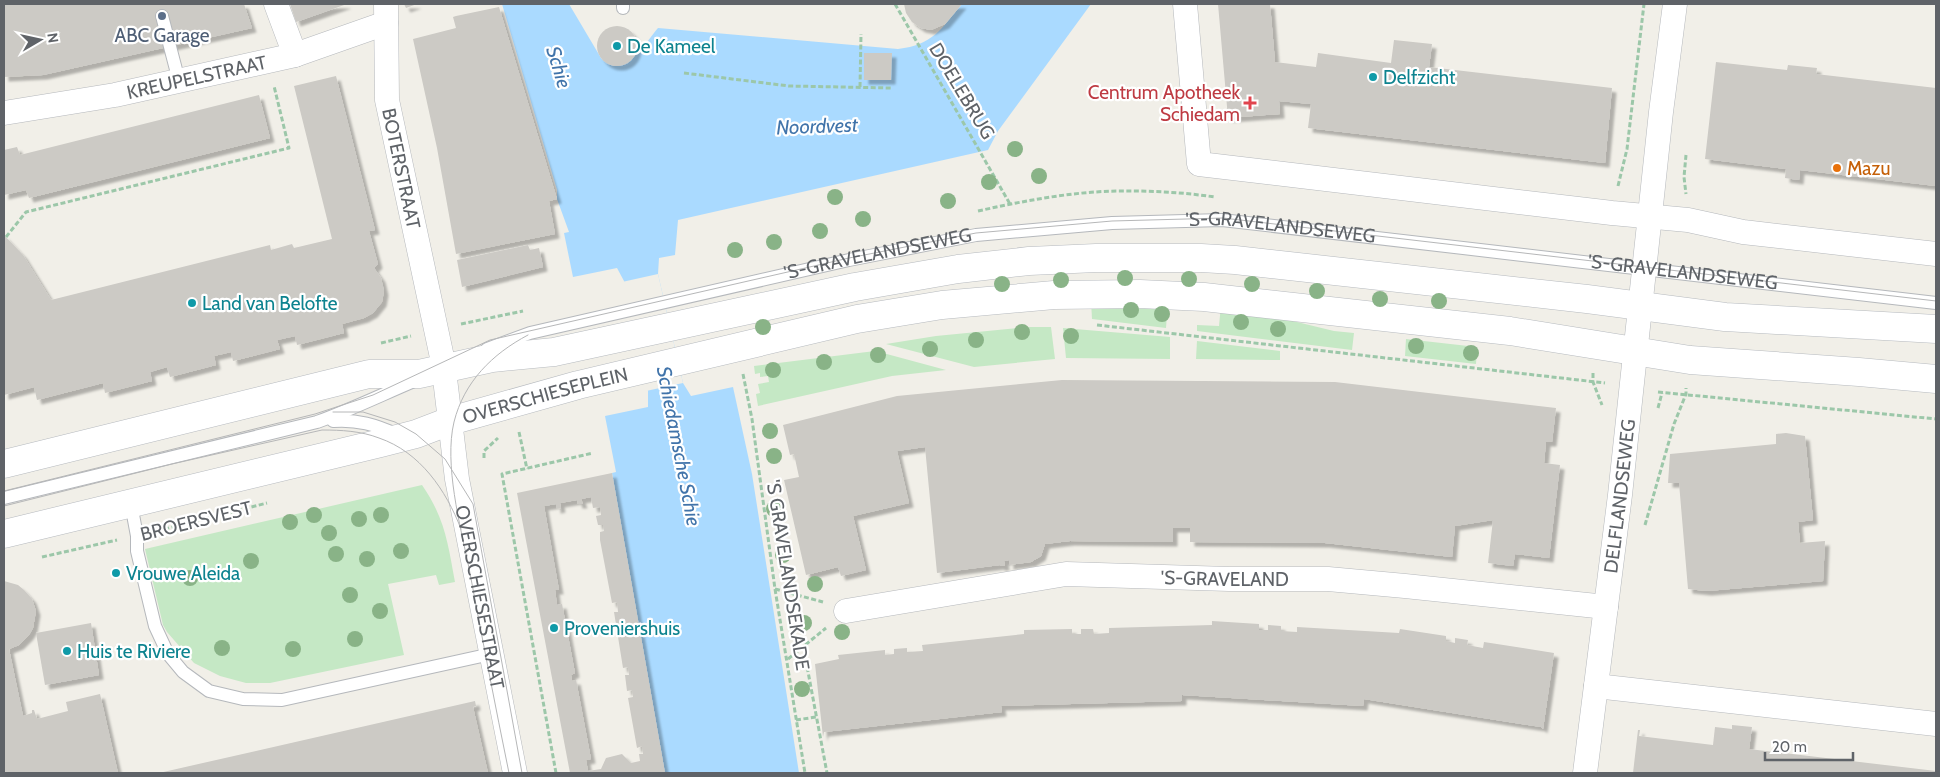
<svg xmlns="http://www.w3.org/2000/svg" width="1940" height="777" font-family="Cabin,sans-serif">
<defs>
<filter id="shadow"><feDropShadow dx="4.5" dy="4.5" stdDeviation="1" flood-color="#0004"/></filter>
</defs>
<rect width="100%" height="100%" fill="#f1efe8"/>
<g fill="#c5e8c5">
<path d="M1091 301 1168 302 1166 328 1092 319Z"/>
<path d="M1221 305 1231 306 1334 331 1354 333 1352 350 1197 331V325L1219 326Z"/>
<path d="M1027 327H1051L1055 359 974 367 886 344 936 336Z"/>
<path d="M1063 328 1170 337V359L1066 358Z"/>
<path d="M1406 339 1477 347 1476 364 1405 356Z"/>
<path d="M1197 341 1280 351V360L1196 359Z"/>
<path d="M883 350V353L946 370 892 376 758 406 756 394 760 393 758 384 769 382 768 376 760 377V373L755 374 754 366Z"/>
<path d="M422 485C445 518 448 544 455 582L439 585 436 575 388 584 404 655 270 683H246L220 676 194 663 167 632 163 625 145 549Z"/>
</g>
<path fill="#aadaff" d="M502 4H569L601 58C624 82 645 43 658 28L898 49C933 45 941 29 962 4H1091L998 131 988 150 678 220 675 255 659 258 658 274 683 383 691 396 733 387 752 474 799 773H665L612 473 616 472 605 416 648 407V391L624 281 617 268 573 277 564 233 569 232 557 199V190Z"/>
<path fill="#f1efe8" d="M658 274 683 383 646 391 622 282Z"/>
<g fill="#cccac5" fill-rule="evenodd" filter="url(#shadow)">
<path d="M4 4H244L252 28 43 75 4 77Z"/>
<path d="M290 4H347L296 22Z"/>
<path d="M404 4H417L406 8Z"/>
<path d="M904 4H962L945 24 931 30 921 28 912 22 906 13Z"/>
<path d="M1218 4H1270L1275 62 1316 67 1318 53 1391 63 1394 40 1432 44 1429 67 1612 88 1605 163 1308 128 1311 104 1279 101 1280 114 1228 118Z"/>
<path d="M499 7 557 199 549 201 555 234 456 254 437 148 413 39 456 28 453 17 456 16Z"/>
<circle cx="617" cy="46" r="20"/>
<path d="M864 53H892L891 80H864Z"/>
<path d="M1716 62 1787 70 1788 65 1817 68 1816 74 1936 88V186L1800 170 1799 180 1785 178 1786 169 1705 159Z"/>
<path d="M336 76 375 230 369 231 378 264 374 268 381 278 384 291 382 302 373 313 364 318 342 324 344 333 297 345 295 336 277 340 280 349 233 361 231 352 214 356 216 365 170 377 167 367 150 372 152 381 105 393 103 383 37 400 34 387 4 395V235L23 255 51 300 270 245 271 250 292 244 294 248 332 239 294 86Z"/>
<path d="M259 95 270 138 29 198 26 190 4 195V150L17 147 20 155Z"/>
<path d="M528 245 530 250 539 248 543 267 462 287 457 260Z"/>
<path d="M1062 380 1335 382 1556 408 1552 442H1546L1544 463 1560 465 1549 558 1515 554 1513 566 1488 563 1493 520 1455 526 1452 557 1325 543 1190 542V528H1173V542L1070 541 1045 544 1041 556 1031 562 1009 565V560L1004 561 1005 566H1000V565L937 573 925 447 897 451 909 503 853 516 866 570 841 576 838 567 806 575 784 480 799 477 794 454 790 455 783 425 897 396Z"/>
<path d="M1786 433 1805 436 1813 520 1798 522 1800 543 1825 541 1823 581 1707 591 1688 589 1679 483H1668L1670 454 1776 444V434Z"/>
<path d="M612 473 665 773H570L517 493ZM591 497 593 508 600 507 601 515 596 516 598 525H603L604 531 600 532V540L612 603 617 602 618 612H614L623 668 628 667 629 675H625L627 691 632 690 633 697 628 698 637 748 642 746 643 754H639L640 761 631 763 622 754 606 758 601 769 588 771 586 760 591 759 576 680 572 681 571 675 575 673 562 604 557 605 555 590H559L544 506 556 504V509L561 508 560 503 577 500 578 504H583L581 499Z"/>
<path d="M4 581 18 585 24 590 32 599 36 611 33 628 29 635 19 645 9 649 23 716 32 713V710H34L37 719 68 711 66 702 100 694 118 773H4Z"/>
<path d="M1212 621 1259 624V630H1268V625L1281 626V631L1297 632V627L1399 633 1400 629 1446 636V641L1455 643V638L1468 640 1467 645 1483 648 1484 642 1554 653 1543 729 1541 727 1364 699 1363 706 1182 695V701L1001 706 1002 712 824 732 823 737 815 664 839 659 838 655 885 650V655L894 654V649L907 648V652L923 651 922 645 1024 634V630L1072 629V634H1081V629H1093L1094 634 1109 633V628L1212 625Z"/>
<path d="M91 623 99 675 45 685 36 633Z"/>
<path d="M475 701 476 706 473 707 488 773H159Z"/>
<path d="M1732 725 1752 727 1749 749 1936 771V773H1633L1638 730H1640L1639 736 1713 745 1715 727 1732 729Z"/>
</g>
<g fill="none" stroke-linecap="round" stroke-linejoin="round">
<defs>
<g id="service">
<path d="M623 8V4"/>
<path d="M162 16 179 81"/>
<path d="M487 349 530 333 849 260 976 235 1112 223 1222 220 1936 303"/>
<path d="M333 421C357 419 376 425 398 435"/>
<path d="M4 498 317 422C350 410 381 395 414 381"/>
<path d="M131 504 137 536V551L155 626 168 654 183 672 209 691 243 699 282 700 491 654"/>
</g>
<g id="minor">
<path d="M276 4 295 55"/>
<path id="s1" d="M386 4 387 100 443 362 457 479 515 773"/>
<path d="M1185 4 1199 164 1612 213 1688 220 1743 232 1936 254"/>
<path id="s2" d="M4 113 115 95 295 55 386 23"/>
<path id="s3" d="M846 611 1066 574 1229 579H1328L1405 586 1606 607"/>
<path d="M1596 686 1936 724"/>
<path id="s4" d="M1585 773 1620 495 1661 112 1675 4"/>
</g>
<g id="secondary">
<path d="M4 464 369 374H419L492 358 554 352 855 287 958 269 1029 261 1096 258H1201L1235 260 1587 299 1725 317 1936 329"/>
<path id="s5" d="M4 534 381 443 416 434 450 421 578 385 857 319 942 305 1054 295 1140 294 1204 297 1510 331 1690 360 1859 372 1936 379"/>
</g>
</defs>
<use href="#service" stroke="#b5b8bc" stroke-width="14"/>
<use href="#minor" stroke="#b5b8bc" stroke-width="25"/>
<use href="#secondary" stroke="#b6babf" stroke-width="29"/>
<g stroke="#9cc7a9" stroke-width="3" stroke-dasharray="5 2.5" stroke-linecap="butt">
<path d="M895 4 1010 204"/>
<path d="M684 73 789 86 892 88"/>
<path d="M860 87 861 34"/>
<path d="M1686 155 1684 177 1686 194"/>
<path d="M1618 186 1627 149 1644 4"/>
<path d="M978 211C1028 200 1080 190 1131 191 1159 191 1187 193 1215 197"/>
<path d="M6 237 26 212 289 148 274 86"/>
<path d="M461 324 523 311"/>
<path d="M1097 325 1605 383"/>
<path d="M381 343 411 336"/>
<path d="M1593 373V382L1602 405"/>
<path d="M743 374 752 419 775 589 805 773"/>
<path d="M1658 392 1936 419"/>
<path d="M1658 408 1662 393"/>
<path d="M519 432 527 469"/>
<path d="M484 458V451L498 438"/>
<path d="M1645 525 1674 424 1686 394V388"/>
<path d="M157 531 267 503"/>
<path d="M42 557 117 540"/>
<path d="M775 589 823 602"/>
<path d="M803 645 827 773"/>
<path d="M788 659 826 628"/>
<path d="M796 720 816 717"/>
<path d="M556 773 502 474 593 453"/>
</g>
<use href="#service" stroke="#fff" stroke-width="12"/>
<use href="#minor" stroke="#fff" stroke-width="24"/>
<use href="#secondary" stroke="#fff" stroke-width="28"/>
<g stroke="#b6b7b8" stroke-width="1">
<path d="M333 412H363L395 422 416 434 445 459 473 504 522 773"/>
<path id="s6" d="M4 491 315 414 373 395 490 340 849 258 976 233 1112 221 1223 218 1936 301"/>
<path d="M4 506 172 464 322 430C341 430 361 431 379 438 420 452 446 490 461 529"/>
<path d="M509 773C495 705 482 637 469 568 460 525 444 464 454 422 464 382 492 354 528 335"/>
</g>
</g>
<g fill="#89b387">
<circle cx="1015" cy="149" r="8"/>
<circle cx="1039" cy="176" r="8"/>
<circle cx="989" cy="182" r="8"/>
<circle cx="835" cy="197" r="8"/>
<circle cx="948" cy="201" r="8"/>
<circle cx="863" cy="219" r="8"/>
<circle cx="820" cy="231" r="8"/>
<circle cx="774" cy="242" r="8"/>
<circle cx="735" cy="250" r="8"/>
<circle cx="1125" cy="278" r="8"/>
<circle cx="1189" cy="279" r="8"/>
<circle cx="1061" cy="280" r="8"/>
<circle cx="1002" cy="284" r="8"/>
<circle cx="1252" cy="284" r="8"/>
<circle cx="1317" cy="291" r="8"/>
<circle cx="1380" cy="299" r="8"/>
<circle cx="1439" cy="301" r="8"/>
<circle cx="1131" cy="310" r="8"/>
<circle cx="1162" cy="314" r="8"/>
<circle cx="1241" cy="322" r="8"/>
<circle cx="763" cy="327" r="8"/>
<circle cx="1278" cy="329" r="8"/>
<circle cx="1022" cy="332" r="8"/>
<circle cx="1071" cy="336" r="8"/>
<circle cx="976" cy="340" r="8"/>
<circle cx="1416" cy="346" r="8"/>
<circle cx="930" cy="349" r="8"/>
<circle cx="1471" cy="353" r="8"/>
<circle cx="878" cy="355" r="8"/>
<circle cx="824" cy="362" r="8"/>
<circle cx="773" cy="370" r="8"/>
<circle cx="770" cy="431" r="8"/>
<circle cx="774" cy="456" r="8"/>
<circle cx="774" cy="509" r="8"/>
<circle cx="314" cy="515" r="8"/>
<circle cx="381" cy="515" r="8"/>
<circle cx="359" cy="519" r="8"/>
<circle cx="290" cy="522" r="8"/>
<circle cx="329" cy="533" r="8"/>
<circle cx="401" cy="551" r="8"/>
<circle cx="336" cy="554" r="8"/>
<circle cx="783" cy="555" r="8"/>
<circle cx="367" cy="559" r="8"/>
<circle cx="251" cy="561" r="8"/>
<circle cx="190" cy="578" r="8"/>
<circle cx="815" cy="584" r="8"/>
<circle cx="350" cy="595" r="8"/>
<circle cx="380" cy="611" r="8"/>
<circle cx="804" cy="623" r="8"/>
<circle cx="842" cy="632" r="8"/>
<circle cx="355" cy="639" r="8"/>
<circle cx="222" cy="648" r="8"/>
<circle cx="293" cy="649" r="8"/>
<circle cx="802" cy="689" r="8"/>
</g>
<circle fill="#5c6f8a" stroke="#fff" stroke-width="2" cx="162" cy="16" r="5"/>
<g fill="#0f9aa8" stroke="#fff" stroke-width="2">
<circle cx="617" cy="46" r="5"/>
<circle cx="1373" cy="77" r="5"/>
<circle cx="192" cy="303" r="5"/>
<circle cx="116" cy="573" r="5"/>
<circle cx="554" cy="628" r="5"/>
<circle cx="67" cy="651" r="5"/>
</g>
<path fill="#e0444e" stroke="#fff" stroke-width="2" d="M1247.5 95.5h5v5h5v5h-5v5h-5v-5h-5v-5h5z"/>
<circle fill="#e8710a" stroke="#fff" stroke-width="2" cx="1837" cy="168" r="5"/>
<g text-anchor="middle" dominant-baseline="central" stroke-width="4.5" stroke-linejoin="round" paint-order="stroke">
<g font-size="19" fill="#4e5e75" stroke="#fff">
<text x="162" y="35">ABC Garage</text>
</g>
<g font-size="19" fill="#0d838f" stroke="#fff" text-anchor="start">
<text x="627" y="46">De Kameel</text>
<text x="1383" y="77">Delfzicht</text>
<text x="202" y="303">Land van Belofte</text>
<text x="126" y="573">Vrouwe Aleida</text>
<text x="564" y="628">Proveniershuis</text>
<text x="77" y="651">Huis te Riviere</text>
</g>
<g font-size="19" fill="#5f6368" stroke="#fff">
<text stroke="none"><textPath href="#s2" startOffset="196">KREUPELSTRAAT</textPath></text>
<text transform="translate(962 91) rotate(59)">DOELEBRUG</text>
<text stroke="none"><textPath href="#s1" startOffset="166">BOTERSTRAAT</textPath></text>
<text stroke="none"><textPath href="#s6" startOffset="1314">'S-GRAVELANDSEWEG</textPath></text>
<text stroke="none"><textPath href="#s6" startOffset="908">'S-GRAVELANDSEWEG</textPath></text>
<text stroke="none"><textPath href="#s6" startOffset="1719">'S-GRAVELANDSEWEG</textPath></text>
<text stroke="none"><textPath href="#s5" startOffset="559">OVERSCHIESEPLEIN</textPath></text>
<text stroke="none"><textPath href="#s4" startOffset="279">DELFLANDSEWEG</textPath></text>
<text transform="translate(196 521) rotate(-14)">BROERSVEST</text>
<text transform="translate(788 575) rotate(81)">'S GRAVELANDSEKADE</text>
<text stroke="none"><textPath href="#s3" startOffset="382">'S-GRAVELAND</textPath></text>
<text stroke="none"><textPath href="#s1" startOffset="602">OVERSCHIESESTRAAT</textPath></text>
</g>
<g font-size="19" fill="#be3a42" stroke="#fff" text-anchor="end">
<text x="1240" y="92">Centrum Apotheek<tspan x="1240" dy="22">Schiedam</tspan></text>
</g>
<g font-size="19" fill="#c56008" stroke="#fff" text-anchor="start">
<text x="1847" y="168">Mazu</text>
</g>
<g font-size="20" font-style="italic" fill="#4174aa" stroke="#fff">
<text transform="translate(559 67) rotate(73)">Schie</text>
<text transform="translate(817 126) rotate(-2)">Noordvest</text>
<text transform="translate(679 446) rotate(79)">Schiedamsche Schie</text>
</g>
</g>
<rect width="1940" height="777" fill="none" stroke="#5f6368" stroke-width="10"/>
<g transform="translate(40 40) rotate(81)" stroke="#ffffff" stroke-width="4" paint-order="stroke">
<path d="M0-4L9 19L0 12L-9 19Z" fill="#5f6368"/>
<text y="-8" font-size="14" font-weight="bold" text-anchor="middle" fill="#5f6368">N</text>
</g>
<path d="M1765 752v8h88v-8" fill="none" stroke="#5f6368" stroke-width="2.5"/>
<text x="1772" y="752" font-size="15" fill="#5f6368" stroke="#ffffff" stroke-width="4" paint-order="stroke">20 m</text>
</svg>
